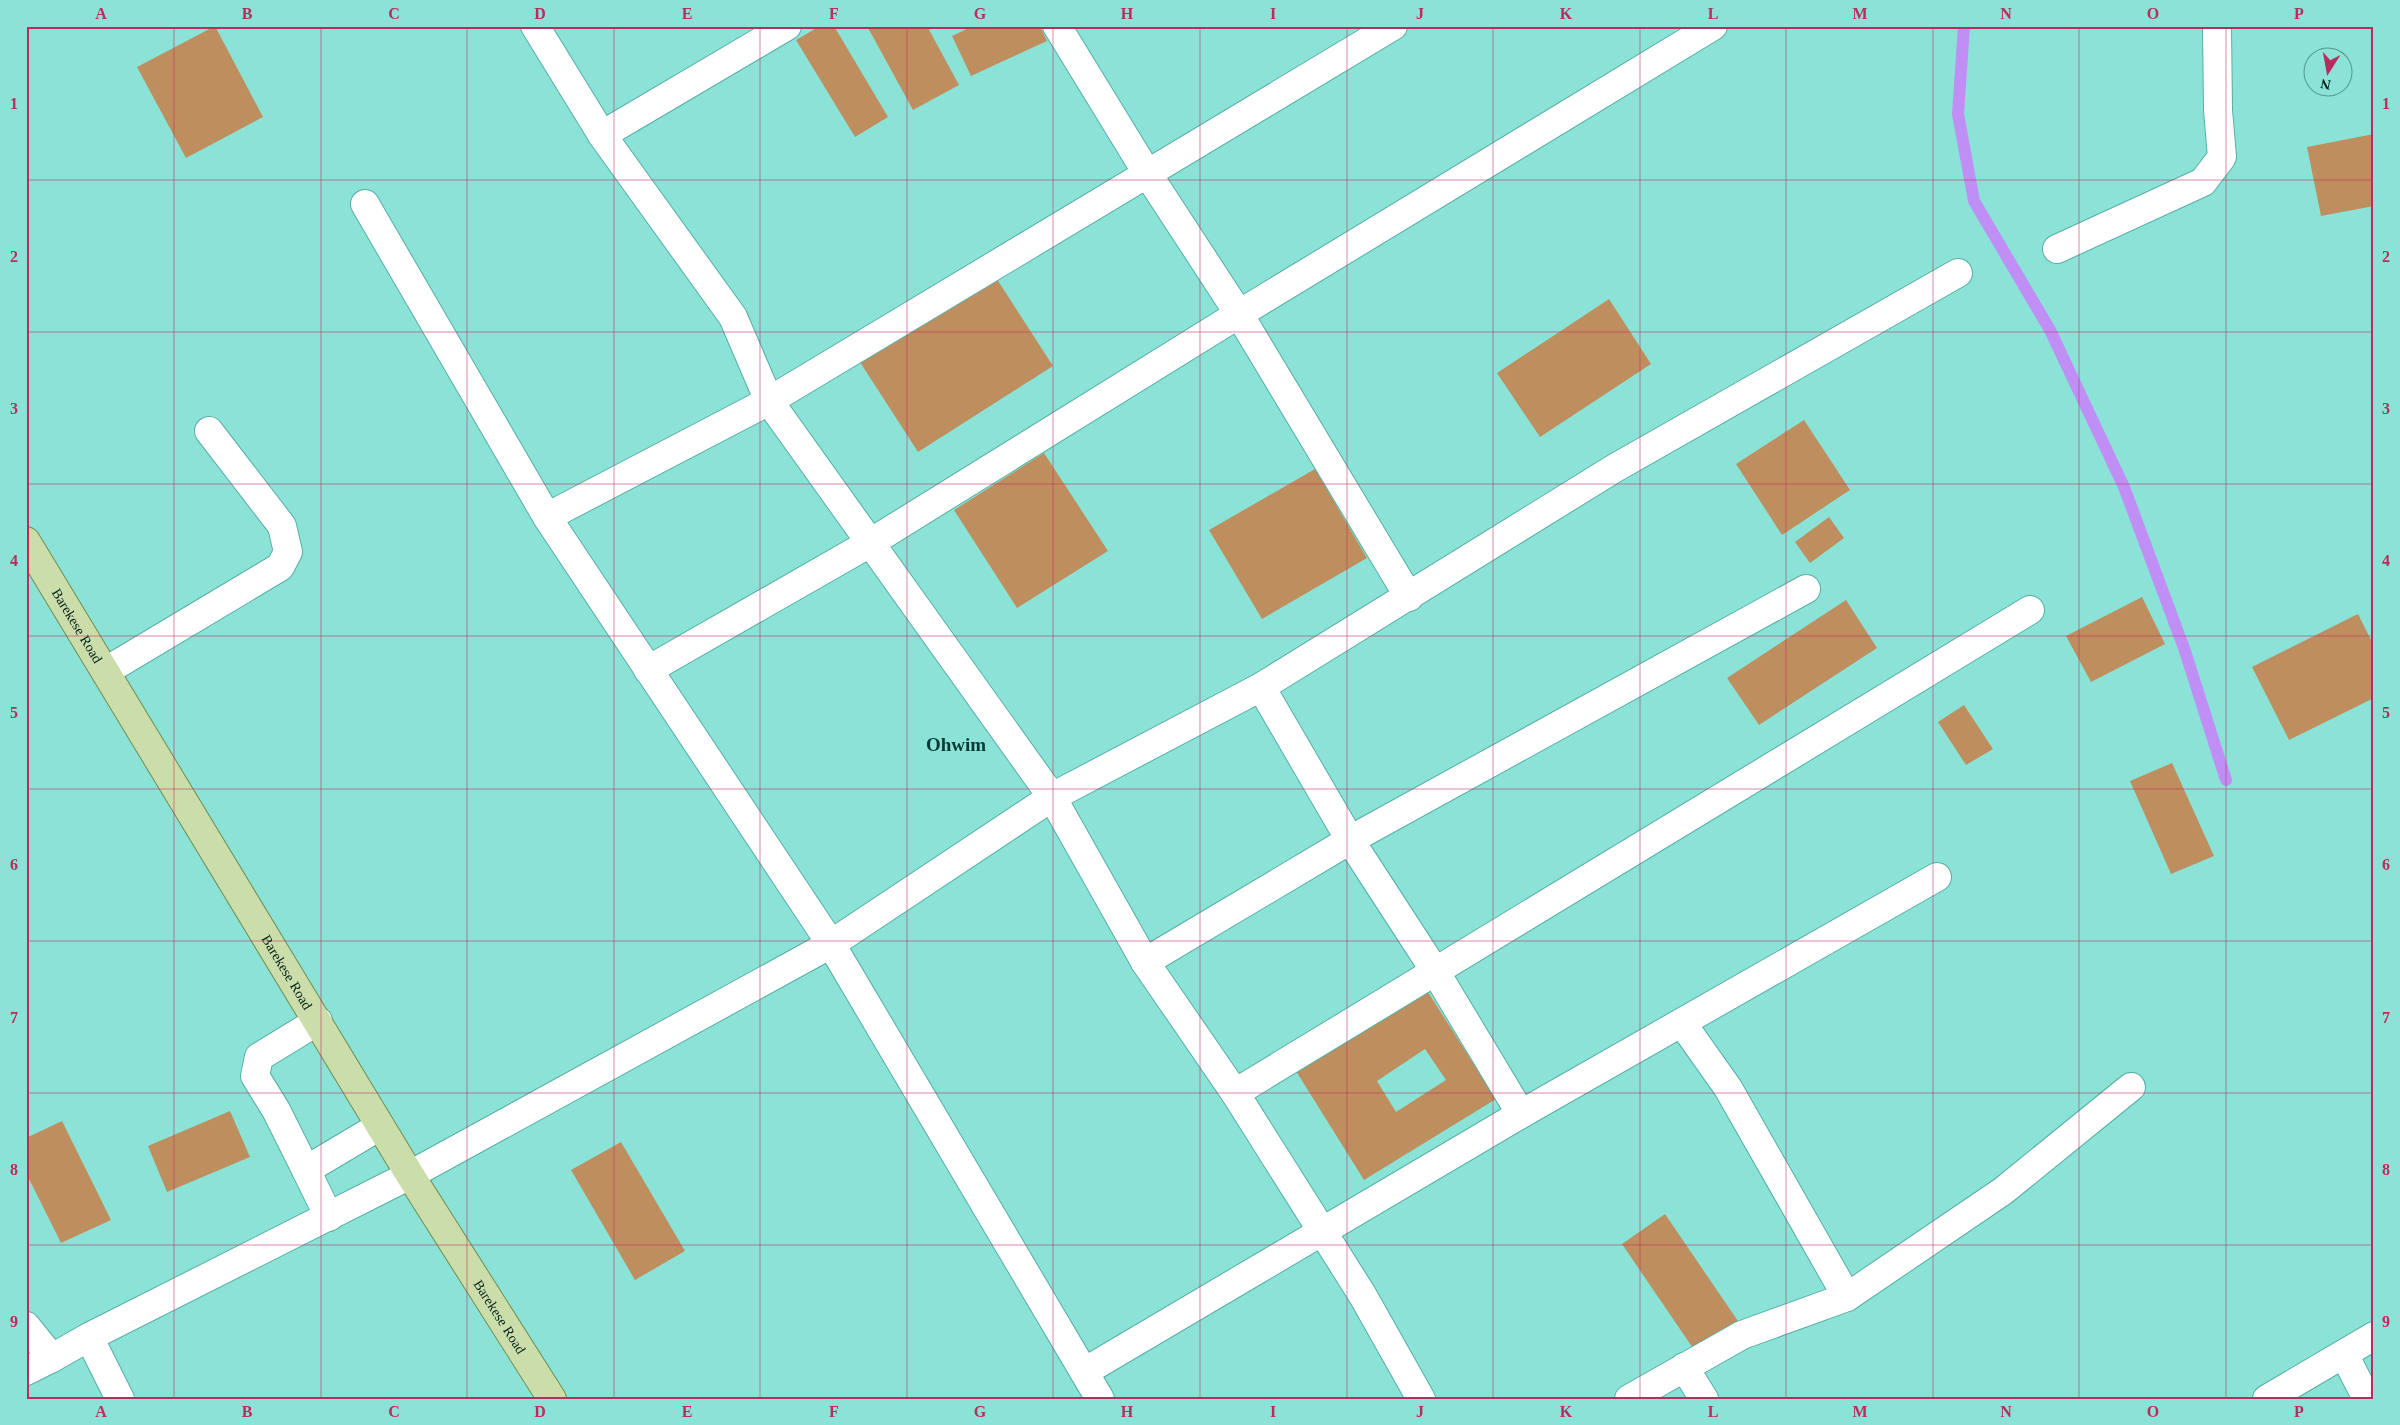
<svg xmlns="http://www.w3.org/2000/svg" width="2400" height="1425" font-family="'Times New Roman',serif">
<rect width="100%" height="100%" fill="#8be3d8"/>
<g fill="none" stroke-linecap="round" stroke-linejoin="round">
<path stroke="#c08ff6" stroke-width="12" d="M1964 26 1958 114 1974 201 2050 330 2124 487 2185 651 2226 780"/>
</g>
<g fill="#bf8e5e" fill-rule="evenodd">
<path d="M215 26 263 117 186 158 137 67Z"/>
<path d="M820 26H834L888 117 855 137 796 40Z"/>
<path d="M867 26H927L959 85 913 110Z"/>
<path d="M973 26H1040L1047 41 971 76 952 36Z"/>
<path d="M2374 134V206L2321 216 2307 147Z"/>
<path d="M993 273 1053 366 918 452 858 359Z"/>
<path d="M1609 299 1651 364 1540 437 1497 373Z"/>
<path d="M1804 420 1850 490 1782 535 1736 464Z"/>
<path d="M1044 453 1108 551 1017 608 954 510Z"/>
<path d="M1315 469 1367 558 1262 619 1209 530Z"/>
<path d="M1829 517 1844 538 1810 563 1795 542Z"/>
<path d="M2142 597 2165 644 2091 682 2066 636Z"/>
<path d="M1846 600 1877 648 1759 725 1727 678Z"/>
<path d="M2358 614 2374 646V698L2289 740 2252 667Z"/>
<path d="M1964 705 1993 749 1966 765 1938 722Z"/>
<path d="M2172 763 2214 856 2171 874 2130 781Z"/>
<path d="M1426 989 1496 1099 1364 1180 1296 1071ZM1425 1049 1446 1080 1396 1112 1377 1081Z"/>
<path d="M230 1111 250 1157 167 1192 148 1146Z"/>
<path d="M62 1121 111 1220 61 1243 26 1173V1138Z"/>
<path d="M621 1142 685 1251 635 1280 571 1170Z"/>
<path d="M1665 1214 1742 1327 1699 1357 1622 1244Z"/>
</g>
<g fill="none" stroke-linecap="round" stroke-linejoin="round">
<defs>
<g id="minor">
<path d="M535 26 602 135 733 317 769 401 1052 797 1145 962 1235 1093 1363 1296 1421 1399"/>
<path d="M1057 26 1147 173 1239 314 1409 597"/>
<path d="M602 135 787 26"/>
<path d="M365 204 547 517 831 944 1100 1399"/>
<path d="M2057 249 2203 182 2222 157 2218 110 2217 26"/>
<path d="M547 517 769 401 1393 26"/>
<path d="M648 670 870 543 1239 314 1713 26"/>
<path d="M106 671 280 567 288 552 282 526 209 431"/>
<path d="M1261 687 1350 840 1435 971 1521 1114"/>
<path d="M1145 962 1350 840 1806 589"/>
<path d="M318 1021 259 1057 255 1076 276 1110 306 1170 380 1126"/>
<path d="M1682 1023 1728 1088 1847 1297"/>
<path d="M1235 1093 2030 610"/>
<path d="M306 1170 329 1217"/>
<path d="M26 1326 52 1358 89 1337 410 1175 831 944 1052 797 1261 687 1615 468 1958 273"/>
<path d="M89 1337 120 1399"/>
<path d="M2344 1354 2367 1399"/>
<path d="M1684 1367 1704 1399"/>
<path d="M26 1371 52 1358"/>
<path d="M1084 1372 1521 1114 1937 877"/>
<path d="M1629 1399 1742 1335 1847 1297 2003 1191 2131 1087"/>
<path d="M2267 1399 2374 1336"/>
</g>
<g id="major">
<path id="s1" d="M26 541 410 1175 552 1399"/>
</g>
</defs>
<use href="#minor" stroke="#56aea4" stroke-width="30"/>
<use href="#major" stroke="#6f8d52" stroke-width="30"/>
<use href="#minor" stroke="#fff" stroke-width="28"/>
<use href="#major" stroke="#cbdea9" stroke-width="28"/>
</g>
<path fill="none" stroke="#b92c5d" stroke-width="1" stroke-opacity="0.55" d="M174 26V1399M321 26V1399M467 26V1399M614 26V1399M760 26V1399M907 26V1399M1053 26V1399M1200 26V1399M1347 26V1399M1493 26V1399M1640 26V1399M1786 26V1399M1933 26V1399M2079 26V1399M2226 26V1399M26 180H2374M26 332H2374M26 484H2374M26 636H2374M26 789H2374M26 941H2374M26 1093H2374M26 1245H2374"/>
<g text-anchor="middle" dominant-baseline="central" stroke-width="4" stroke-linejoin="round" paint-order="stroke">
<g font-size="14" fill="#04201d" stroke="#8be3d8">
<text stroke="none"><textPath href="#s1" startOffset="99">Barekese Road</textPath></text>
<text stroke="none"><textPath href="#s1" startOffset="504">Barekese Road</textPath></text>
<text stroke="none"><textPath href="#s1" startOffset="909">Barekese Road</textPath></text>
</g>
<g font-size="19" font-weight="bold" fill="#043934" stroke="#8be3d8">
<text x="956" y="744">Ohwim</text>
</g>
</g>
<rect width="2400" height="1425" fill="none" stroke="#8be3d8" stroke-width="55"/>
<g transform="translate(2328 72) rotate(191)"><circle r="24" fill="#8be3d8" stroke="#55958d"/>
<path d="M0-4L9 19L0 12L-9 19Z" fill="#b92c5d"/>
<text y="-8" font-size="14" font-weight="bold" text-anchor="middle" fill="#04201d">N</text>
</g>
<rect x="28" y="28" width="2344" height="1370" fill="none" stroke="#b92c5d" stroke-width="2"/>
<g font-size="16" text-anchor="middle" font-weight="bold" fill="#b92c5d">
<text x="101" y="19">A</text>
<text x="247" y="19">B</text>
<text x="394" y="19">C</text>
<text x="540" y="19">D</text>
<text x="687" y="19">E</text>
<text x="834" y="19">F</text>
<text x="980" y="19">G</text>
<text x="1127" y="19">H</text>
<text x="1273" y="19">I</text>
<text x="1420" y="19">J</text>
<text x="1566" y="19">K</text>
<text x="1713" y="19">L</text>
<text x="1860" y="19">M</text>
<text x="2006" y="19">N</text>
<text x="2153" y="19">O</text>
<text x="2299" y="19">P</text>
<text x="14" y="109">1</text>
<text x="2386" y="109">1</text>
<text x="14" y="262">2</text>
<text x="2386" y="262">2</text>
<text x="14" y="414">3</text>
<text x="2386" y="414">3</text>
<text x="14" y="566">4</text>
<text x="2386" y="566">4</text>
<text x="14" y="718">5</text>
<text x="2386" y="718">5</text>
<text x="14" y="870">6</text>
<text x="2386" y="870">6</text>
<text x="14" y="1023">7</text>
<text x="2386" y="1023">7</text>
<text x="14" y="1175">8</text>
<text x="2386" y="1175">8</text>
<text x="14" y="1327">9</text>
<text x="2386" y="1327">9</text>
<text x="101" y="1417">A</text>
<text x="247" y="1417">B</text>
<text x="394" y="1417">C</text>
<text x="540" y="1417">D</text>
<text x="687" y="1417">E</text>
<text x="834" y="1417">F</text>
<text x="980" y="1417">G</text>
<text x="1127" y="1417">H</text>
<text x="1273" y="1417">I</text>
<text x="1420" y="1417">J</text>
<text x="1566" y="1417">K</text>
<text x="1713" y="1417">L</text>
<text x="1860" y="1417">M</text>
<text x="2006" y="1417">N</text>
<text x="2153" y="1417">O</text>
<text x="2299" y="1417">P</text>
</g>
</svg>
